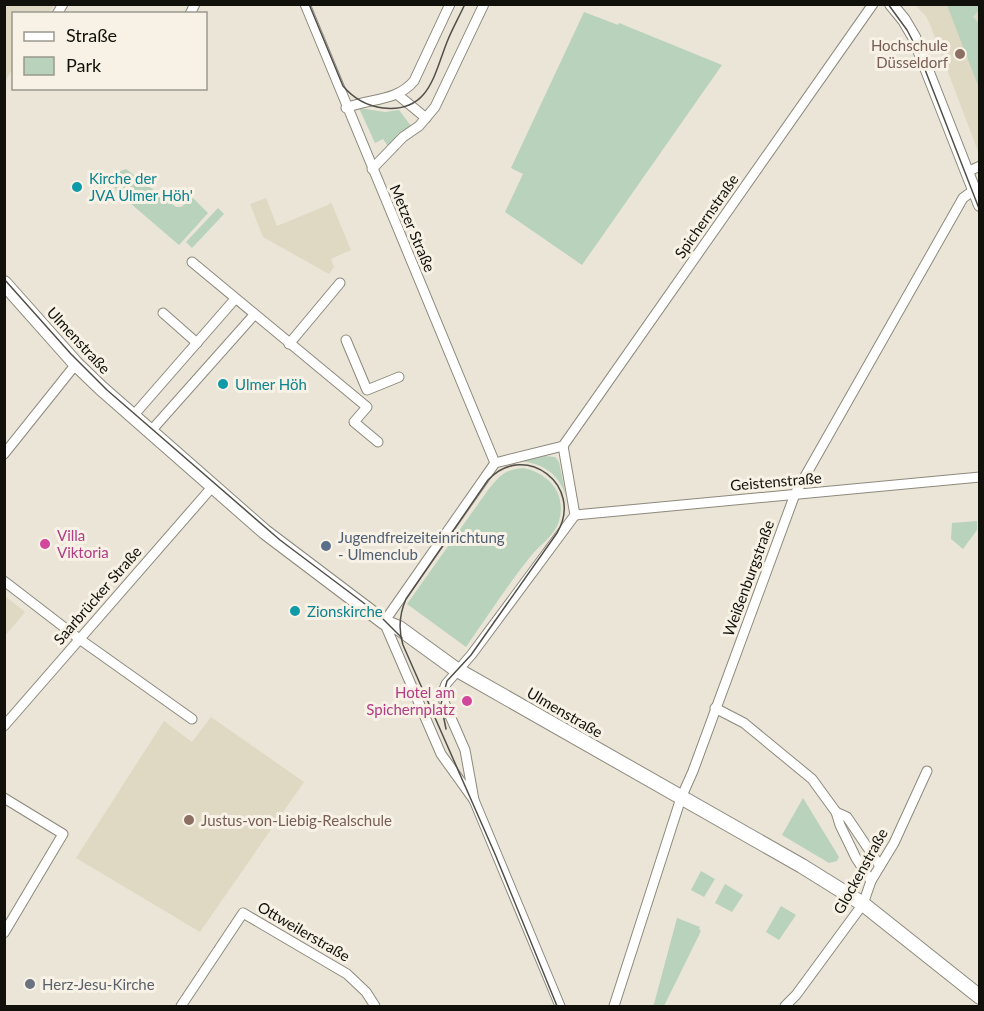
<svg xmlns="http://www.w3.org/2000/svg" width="984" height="1011" font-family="Lato,sans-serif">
<rect width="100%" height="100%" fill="#eae5d7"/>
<g fill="#dfd8c3">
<path d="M5 4 54 5 49 13 14 14 13 68 5 82Z"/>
<path d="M915 5H979V154L931 27 926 16Z"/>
<path d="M266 198 277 226 328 205 331 202 351 250 331 259 334 267 329 274 263 237 250 204Z"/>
<path d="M5 596 25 612 5 636Z"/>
<path d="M211 717 304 782 200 932 76 858 164 721 192 742Z"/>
</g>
<g fill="#b9d2bc">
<path d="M947 5H979V10L973 17 979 23V88Z"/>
<path d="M584 12 618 25 619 23 722 65 582 265 505 212 523 174 511 168Z"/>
<path d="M359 108 385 112 399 110 411 126 399 133 388 146 383 139 375 143Z"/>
<path d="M126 169 176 207H181L193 198 208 213 179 245 116 191 113 182 118 172Z"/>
<path d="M218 208 224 214 192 248 186 242Z"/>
<path d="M545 456 555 457 559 462 566 496C558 472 541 462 516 461Z"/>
<path d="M523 468C549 473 567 494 559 521 554 537 539 545 530 557 507 586 487 617 466 647L407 604 488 490C500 476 503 470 523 468Z"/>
<path d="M977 521V530L963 549 951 539 952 523Z"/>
<path d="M803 798 839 857 837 861 829 863 782 835Z"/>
<path d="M701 871 715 879 704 897 691 890Z"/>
<path d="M725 884 743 895 732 912 715 903Z"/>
<path d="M781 906 796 915 779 940 766 932Z"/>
<path d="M677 918 700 927 699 929 701 931 664 1006H652L654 1004Z"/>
</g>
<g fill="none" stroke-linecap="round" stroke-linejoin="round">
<defs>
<g id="minor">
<path d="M305 4 495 463"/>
<path d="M57 14 63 4"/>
<path d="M190 14 195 4"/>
<path d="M398 95 426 118"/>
<path d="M346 108C370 98 396 102 414 81L450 4"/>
<path d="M372 169 403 137 419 126 435 107 484 4"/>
<path d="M967 172 980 166"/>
<path d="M192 262 367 407 354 422 378 442"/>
<path d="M163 313 197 343"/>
<path d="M346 340 367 390 399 377"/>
<path d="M289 344 340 283"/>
<path d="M133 416 235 299"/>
<path d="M150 432 254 315"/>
<path d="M4 454 76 364"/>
<path d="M575 515 980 477"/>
<path d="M4 581 78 638 192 719"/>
<path d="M715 708 744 723 812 779 836 812 840 825 856 858 871 881"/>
<path d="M4 726 213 486"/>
<path d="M4 798 63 834 4 933"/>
<path d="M474 800 441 754 384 622 495 463 563 446 873 4"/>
<path d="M836 812 847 817 880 866"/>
<path d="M181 1006 243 913 347 974 366 992 375 1006"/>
<path d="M560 1006 474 800 465 750 444 702 443 692 446 684 472 654 575 515 563 446"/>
<path d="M614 1006 681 798 693 771 795 494 963 198 974 190"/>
<path d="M785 1006 796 995 863 904 871 881 894 843 927 771"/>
</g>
<path id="tertiary" d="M891 4 904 20 914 37 980 205"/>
<path id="secondary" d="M4 283 76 364 101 388 265 532 384 622 399 628 454 668 802 866 863 904 980 997"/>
</defs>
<use href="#minor" stroke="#8d897c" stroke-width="11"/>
<use href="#tertiary" stroke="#8d897c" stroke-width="14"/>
<use href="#secondary" stroke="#8d897c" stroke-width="16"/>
<use href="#minor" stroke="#fff" stroke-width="9"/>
<use href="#tertiary" stroke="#fff" stroke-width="12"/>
<use href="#secondary" stroke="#fff" stroke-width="14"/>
<g stroke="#525049" stroke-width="1.5">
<path d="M309 4 343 86C354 99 367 106 383 108 429 113 434 75 447 42 452 29 459 17 465 4"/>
<path d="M888 4 907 30 917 49 980 211"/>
<path d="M4 279 71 354 107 390 280 540 377 613 402 638"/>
<path d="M446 729 441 704 447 681 471 655 557 533C585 486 525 440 488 480L406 599C399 615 398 629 403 645L495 854 557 1006"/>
</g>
</g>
<g fill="#8d6e63" stroke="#f7f2e5" stroke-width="2">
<circle cx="960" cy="54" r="6"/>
<circle cx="189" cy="820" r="6"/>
</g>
<g fill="#0f9aa8" stroke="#f7f2e5" stroke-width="2">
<circle cx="77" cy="187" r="6"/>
<circle cx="223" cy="384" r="6"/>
<circle cx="295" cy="611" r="6"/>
</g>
<g fill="#d1479c" stroke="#f7f2e5" stroke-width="2">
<circle cx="45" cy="544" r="6"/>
<circle cx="467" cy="701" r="6"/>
</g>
<circle fill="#5c6f8a" stroke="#f7f2e5" stroke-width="2" cx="326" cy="546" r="6"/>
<circle fill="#6b7280" stroke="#f7f2e5" stroke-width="2" cx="30" cy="984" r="6"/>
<g text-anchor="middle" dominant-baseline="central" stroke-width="6" stroke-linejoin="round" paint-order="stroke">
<g font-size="15" fill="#785e54" stroke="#f7f2e5" text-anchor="end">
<text x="948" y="45">Hochschule<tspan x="948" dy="17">Düsseldorf</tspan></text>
<text x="201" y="820" text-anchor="start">Justus-von-Liebig-Realschule</text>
</g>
<g font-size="15" fill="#0d838f" stroke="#f7f2e5" text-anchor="start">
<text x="89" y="178">Kirche der<tspan x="89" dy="17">JVA Ulmer Höh'</tspan></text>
<text x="235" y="384">Ulmer Höh</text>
<text x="307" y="611">Zionskirche</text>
</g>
<g font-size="15" fill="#11100b" stroke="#f7f2e5">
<text transform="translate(706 216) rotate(-55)">Spichernstraße</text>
<text transform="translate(413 228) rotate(67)">Metzer Straße</text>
<text transform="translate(79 340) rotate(47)">Ulmenstraße</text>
<text transform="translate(776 481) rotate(-5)">Geistenstraße</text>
<text transform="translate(748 578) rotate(-70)">Weißenburgstraße</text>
<text transform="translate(97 595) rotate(-49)">Saarbrücker Straße</text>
<text transform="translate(565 712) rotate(30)">Ulmenstraße</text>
<text transform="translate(860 871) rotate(-61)">Glockenstraße</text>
<text transform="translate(304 931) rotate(30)">Ottweilerstraße</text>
</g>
<g font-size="15" fill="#b23c85" stroke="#f7f2e5" text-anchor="start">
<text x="57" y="535">Villa<tspan x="57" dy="17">Viktoria</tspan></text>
<text x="455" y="692" text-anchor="end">Hotel am<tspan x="455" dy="17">Spichernplatz</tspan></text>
</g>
<g font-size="15" fill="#4e5e75" stroke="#f7f2e5" text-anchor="start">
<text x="338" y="537">Jugendfreizeiteinrichtung<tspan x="338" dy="17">- Ulmenclub</tspan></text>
</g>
<g font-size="15" fill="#5b616d" stroke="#f7f2e5" text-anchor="start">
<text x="42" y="984">Herz-Jesu-Kirche</text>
</g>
</g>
<rect width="984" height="1011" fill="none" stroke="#11100b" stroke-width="12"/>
<rect x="12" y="12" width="195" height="78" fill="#f7f2e5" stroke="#9b988e" stroke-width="1.5"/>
<rect x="24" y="32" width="30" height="9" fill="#ffffff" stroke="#9b988e" stroke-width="1.5"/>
<text x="66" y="42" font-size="18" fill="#11100b">Straße</text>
<rect x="24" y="57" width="30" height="18" fill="#b9d2bc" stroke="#9b988e" stroke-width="1.5"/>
<text x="66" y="72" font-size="18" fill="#11100b">Park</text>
</svg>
